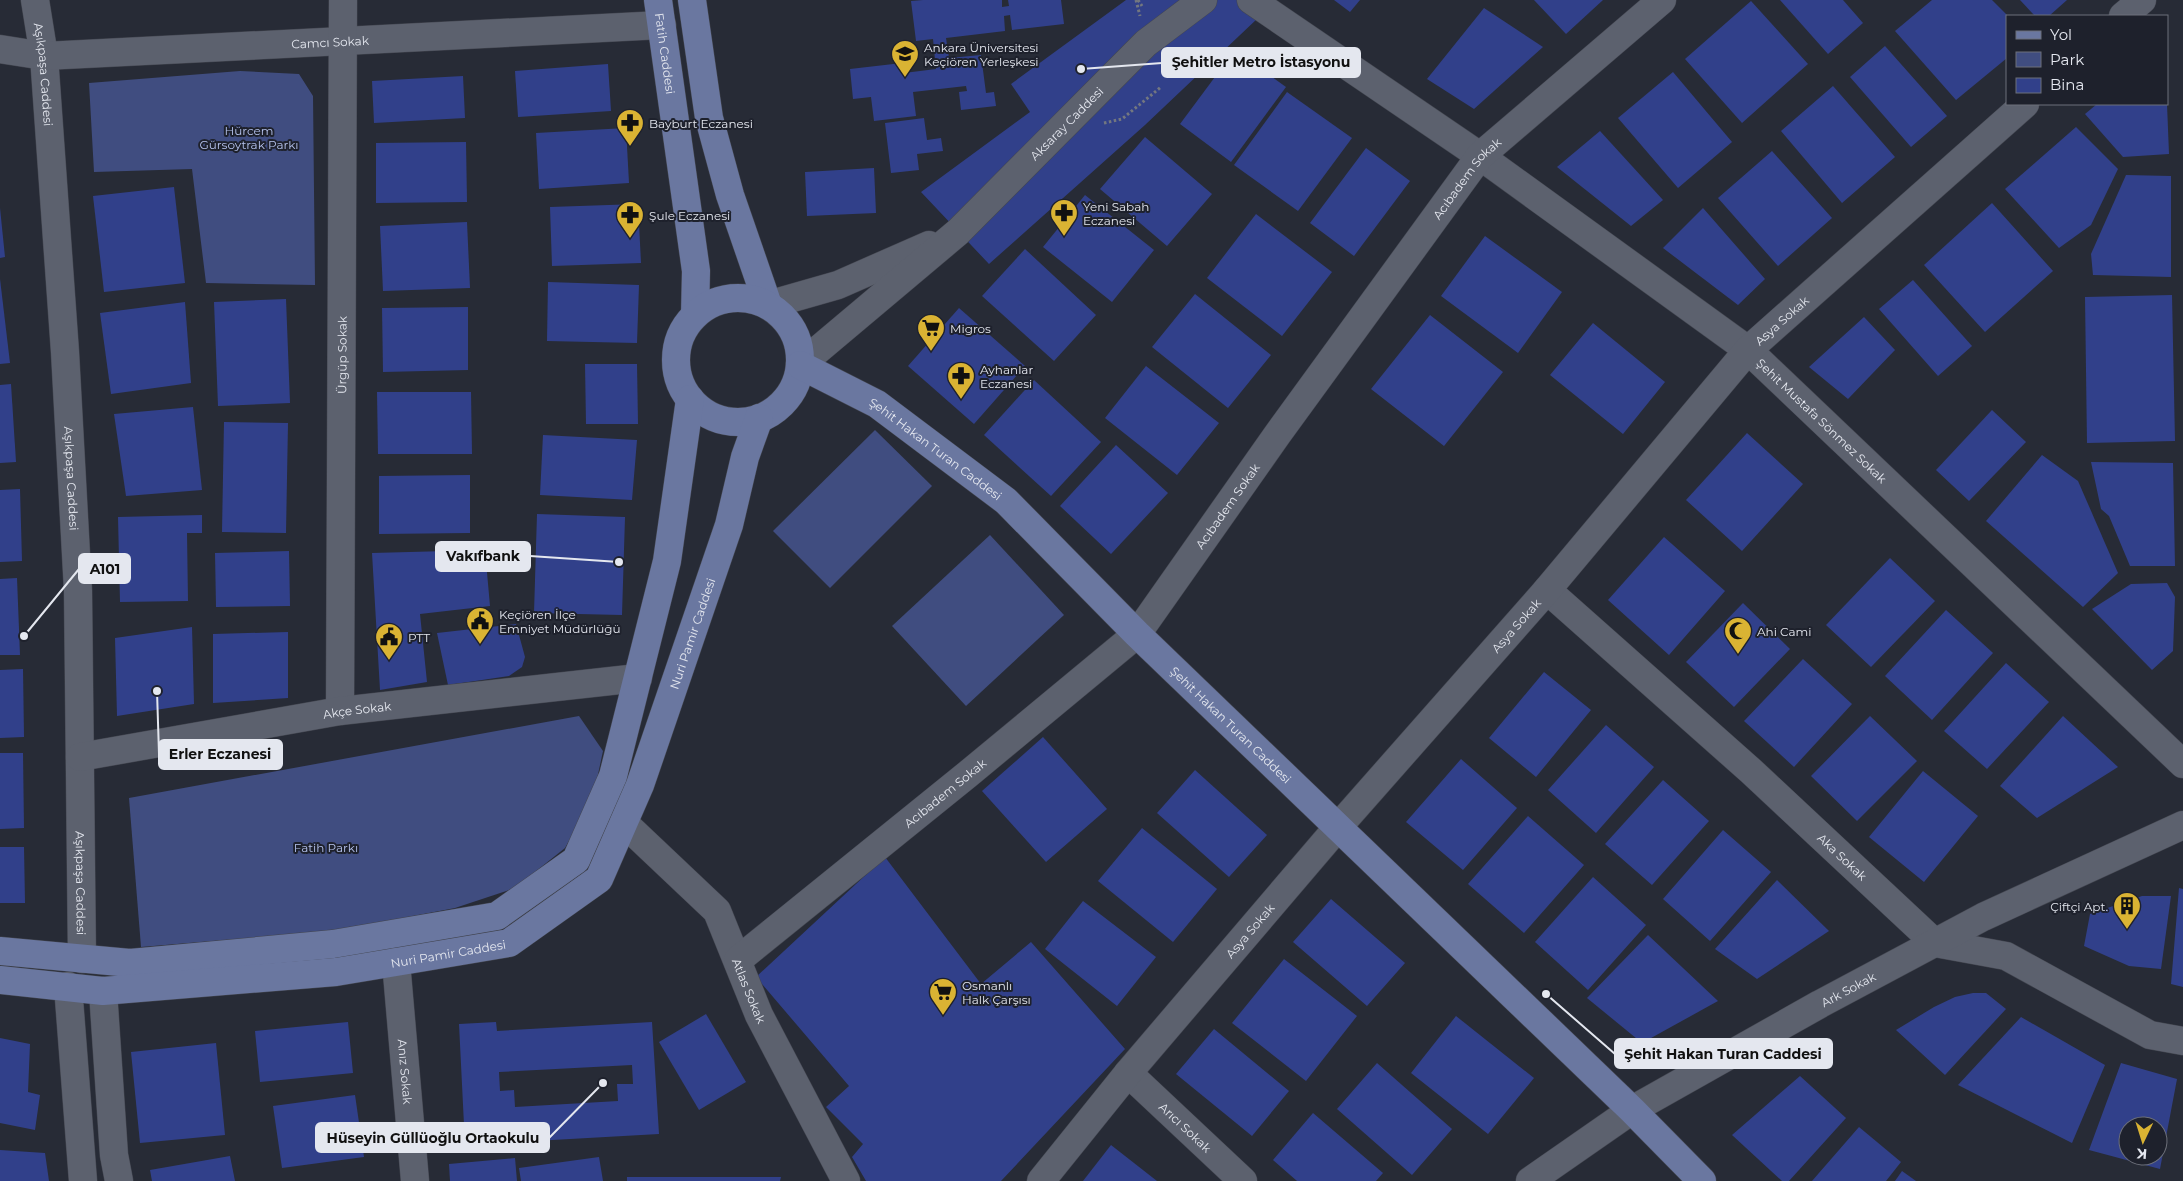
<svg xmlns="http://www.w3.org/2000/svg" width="2183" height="1181" font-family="Montserrat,sans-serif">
<rect width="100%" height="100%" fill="#272b36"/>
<g fill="#404d80">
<path d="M240 71 299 74 313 96 315 285 206 283 192 169 94 172 89 83Z"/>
<path d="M875 430 932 486 830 588 773 531Z"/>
<path d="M990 535 1064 615 966 706 892 626Z"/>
<path d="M579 716 603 751 593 798 565 848 515 888 455 908 336 931 141 947 129 798Z"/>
</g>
<g fill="#31408a" fill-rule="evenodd">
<path d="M923 0H1002V7L1009 6 1008 0H1061L1064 24 1012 30 1010 15 1004 16 1005 31 946 38 949 58 981 55 986 93 994 92 996 106 961 110 959 92 967 91 966 86 913 92 916 116 874 121 871 97 853 99 850 69 902 63 904 73 936 69 933 39 916 41 911 1Z"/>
<path d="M1126 0H1277L1145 125 989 264 921 192 1030 112 1011 84Z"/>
<path d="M1334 0H1360L1350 12Z"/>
<path d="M1534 0H1603L1566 34Z"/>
<path d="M1780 0H1843L1863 23 1828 54Z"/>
<path d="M1932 0H1992L2008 16 2007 58 1956 100 1895 31Z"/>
<path d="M2020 0H2067L2049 16H2035Z"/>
<path d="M1751 1 1808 64 1742 123 1685 59Z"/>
<path d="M1484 8 1543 47 1474 109 1427 79Z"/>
<path d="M1885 46 1947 116 1911 147 1850 77Z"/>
<path d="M1235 50 1286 87 1231 162 1180 124Z"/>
<path d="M608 64 611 111 518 117 515 71Z"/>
<path d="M1673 72 1732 142 1678 188 1618 118Z"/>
<path d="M463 76 465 118 374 123 372 81Z"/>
<path d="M1833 86 1895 157 1842 203 1781 131Z"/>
<path d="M1287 92 1352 138 1298 211 1234 165Z"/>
<path d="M2097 104H2167L2169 154 2123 157 2085 114Z"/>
<path d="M924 118 927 140 941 138 943 151 917 154 919 170 891 173 885 123Z"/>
<path d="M2076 127 2118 169 2091 225 2059 248 2005 189Z"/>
<path d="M626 128 629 183 539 189 536 133Z"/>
<path d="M1600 131 1663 200 1631 226 1557 167Z"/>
<path d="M1145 137 1212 194 1167 246 1100 189Z"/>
<path d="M466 142 467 202 376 203V143Z"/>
<path d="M1366 148 1410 181 1354 256 1310 223Z"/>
<path d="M1772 151 1832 218 1778 266 1718 198Z"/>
<path d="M874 168 876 213 807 216 805 172Z"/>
<path d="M2126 175 2171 176V277L2093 275 2091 254Z"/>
<path d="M174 187 185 283 104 292 93 196Z"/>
<path d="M1085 195 1154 250 1112 302 1043 247Z"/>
<path d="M1992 203 2053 271 1985 332 1924 265Z"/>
<path d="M638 204 641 263 552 266 550 207Z"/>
<path d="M0 208 5 257 0 258Z"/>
<path d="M1703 208 1765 279 1738 305 1663 248Z"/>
<path d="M1256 214 1332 272 1282 336 1207 278Z"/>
<path d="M467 222 470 288 383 291 380 226Z"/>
<path d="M1485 236 1562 292 1518 353 1441 296Z"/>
<path d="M1025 249 1096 315 1054 361 982 296Z"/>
<path d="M0 279 10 363 0 364Z"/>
<path d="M1913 280 1972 346 1938 376 1879 309Z"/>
<path d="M548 282 639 285 637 343 547 341Z"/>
<path d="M1195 294 1271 355 1228 408 1152 347Z"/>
<path d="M2172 295 2175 441 2087 443 2085 297Z"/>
<path d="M286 299 290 403 218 406 214 302Z"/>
<path d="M185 302 191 383 111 394 100 313Z"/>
<path d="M468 307V370L383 372 382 308Z"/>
<path d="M959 308 1025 366 974 424 908 366Z"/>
<path d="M1430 315 1503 372 1444 446 1371 389Z"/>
<path d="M1864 317 1895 350 1848 399 1809 367Z"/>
<path d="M1593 323 1665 382 1623 434 1550 375Z"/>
<path d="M585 364H637L638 424H586Z"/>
<path d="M1146 366 1219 423 1177 475 1105 418Z"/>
<path d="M1034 380 1101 442 1051 496 984 435Z"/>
<path d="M11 384 16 462 0 463V385Z"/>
<path d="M377 392H471L472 454H378Z"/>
<path d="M193 407 202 490 126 496 114 414Z"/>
<path d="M1992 410 2026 442 1969 501 1936 470Z"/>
<path d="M224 422 288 423 286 533 222 532Z"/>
<path d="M1747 433 1803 484 1742 551 1686 500Z"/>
<path d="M543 435 637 440 632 500 540 495Z"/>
<path d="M1116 445 1168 493 1111 554 1060 506Z"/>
<path d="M2042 455 2078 481 2118 573 2083 607 1986 521Z"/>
<path d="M2091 462 2173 463 2175 566H2130L2109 516 2101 509Z"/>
<path d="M470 475V533L379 534V476Z"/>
<path d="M20 489 22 561 0 562V490Z"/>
<path d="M537 514 625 517 622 615 534 613Z"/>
<path d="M202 515V533H187L188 601 120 602 118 517Z"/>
<path d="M1664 537 1725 591 1669 655 1608 600Z"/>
<path d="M485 550 490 606 420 614 427 682 380 690 372 553Z"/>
<path d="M289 551 290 606 216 607 215 553Z"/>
<path d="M1890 558 1935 601 1871 667 1826 625Z"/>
<path d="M17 578 20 655H0V579Z"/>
<path d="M2167 583 2175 597 2173 651 2152 670 2092 609 2131 584Z"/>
<path d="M1743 603 1790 649 1734 707 1686 662Z"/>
<path d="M1946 610 1993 653 1932 720 1885 676Z"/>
<path d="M516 624 525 657 522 667 509 676 448 685 437 633Z"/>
<path d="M192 627 194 704 117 716 115 638Z"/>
<path d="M288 632V698L213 703V634Z"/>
<path d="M1803 659 1852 704 1794 767 1744 721Z"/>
<path d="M2006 663 2049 702 1987 769 1944 731Z"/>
<path d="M23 669 24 737 0 738V670Z"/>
<path d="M1544 672 1591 710 1536 777 1489 738Z"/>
<path d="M1870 716 1917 761 1857 821 1811 776Z"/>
<path d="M2063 716 2118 767 2037 818 2000 786Z"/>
<path d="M1606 725 1654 767 1596 833 1548 790Z"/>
<path d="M1043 737 1107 809 1046 862 982 791Z"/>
<path d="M0 753H23L24 828 0 829Z"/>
<path d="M1461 759 1517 808 1463 870 1406 822Z"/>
<path d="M1195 770 1267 835 1229 877 1157 813Z"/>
<path d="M1923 771 1978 816 1924 882 1869 837Z"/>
<path d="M1663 780 1709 821 1652 885 1605 844Z"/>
<path d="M1528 816 1584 865 1524 933 1468 884Z"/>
<path d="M1142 828 1217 889 1173 942 1098 881Z"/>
<path d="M1723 830 1771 872 1710 941 1663 899Z"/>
<path d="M0 847H24L25 903H0Z"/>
<path d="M885 857 981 984 1031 942 1125 1049 1001 1181H866L852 1157 863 1144 826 1107 849 1086 756 977Z"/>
<path d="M1593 877 1646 925 1588 990 1535 942Z"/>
<path d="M1777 880 1829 931 1757 979 1715 949Z"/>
<path d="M2179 888 2183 889V987L2171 984Z"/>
<path d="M2142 896H2171L2161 969 2129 966 2084 946 2090 914Z"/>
<path d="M1331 899 1405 963 1367 1006 1293 942Z"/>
<path d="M1083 901 1156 957 1117 1006 1045 949Z"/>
<path d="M1648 935 1718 1001 1642 1043 1587 998Z"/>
<path d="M1284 959 1357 1016 1306 1081 1232 1023Z"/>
<path d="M1973 993H1986L2006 1009 1945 1075 1896 1030 1934 1007 1955 997Z"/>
<path d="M706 1014 746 1082 699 1110 659 1042Z"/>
<path d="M1456 1016 1534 1078 1488 1134 1411 1073Z"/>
<path d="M2021 1017 2105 1065 2072 1143 1958 1085Z"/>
<path d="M348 1022 353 1073 260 1082 255 1031Z"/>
<path d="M496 1022 497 1031 652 1022 659 1134 465 1145 459 1024ZM632 1065 633 1084H617L618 1101 515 1107 514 1090 500 1091 499 1072Z"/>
<path d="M1214 1029 1289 1091 1252 1136 1176 1074Z"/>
<path d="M0 1038 30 1044 28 1092 40 1095 35 1130 0 1123Z"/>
<path d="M216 1043 225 1135 140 1143 131 1052Z"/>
<path d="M1377 1063 1452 1129 1412 1175 1337 1109Z"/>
<path d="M2121 1063 2177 1079 2160 1169 2089 1150ZM2128 1126H2158V1156H2128Z"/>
<path d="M1800 1076 1846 1118 1789 1181H1782L1732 1135Z"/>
<path d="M355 1095 364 1157 282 1168 273 1106Z"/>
<path d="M1313 1113 1383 1173 1376 1181H1297L1273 1160Z"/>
<path d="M1859 1127 1901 1162 1886 1181H1812Z"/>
<path d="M1111 1145 1157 1181H1083Z"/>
<path d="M0 1150 45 1153 49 1181H0Z"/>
<path d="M230 1156 235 1181H152L150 1170Z"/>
<path d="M599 1157 603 1181H521L519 1168Z"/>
<path d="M515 1158 517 1181H450L449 1164Z"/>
<path d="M1902 1171 1916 1181H1895Z"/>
<path d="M627 1177H781L780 1181H627Z"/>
</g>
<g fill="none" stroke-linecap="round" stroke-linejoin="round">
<defs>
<g id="minor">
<path id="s1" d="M35 0 44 56 65 352 78 591 82 959"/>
<path id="s2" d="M1251 0 1480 156 1748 350 2183 764"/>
<path d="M2123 16 2142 0"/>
<path id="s3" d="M0 49 44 56 662 25"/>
<path d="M768 305 838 285 929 245"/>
<path id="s4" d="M800 365 958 232 1146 43 1203 0"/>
<path id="s5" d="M1547 590 1751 771 1935 943 2006 956 2150 1035 2183 1041"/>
<path id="s6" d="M340 711 343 0"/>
<path id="s7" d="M80 757 340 711 638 678"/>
<path id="s8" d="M624 823 717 911 759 1015 846 1181"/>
<path id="s9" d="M738 960 968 774 1137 634 1277 435 1480 156 1662 0"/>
<path id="s10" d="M396 962 415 1181"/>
<path d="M68 986 83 1181"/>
<path d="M103 991 114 1155 119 1181"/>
<path id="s11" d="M1128 1073 1243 1181"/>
<path id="s12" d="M1041 1181 1128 1073 1338 827 1547 590 1748 350 2025 104"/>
<path id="s13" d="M1530 1181 1632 1110 1820 1004 1983 917 2183 825"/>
</g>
<g id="major">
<path id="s14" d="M658 0 696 271 695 315"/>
<path d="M692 0 709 118 730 195 768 305"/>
<circle cx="738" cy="360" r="62"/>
<path id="s15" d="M800 365 877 404 1006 501 1137 634 1632 1110 1702 1181"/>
<path d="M0 951 130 963 333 944 497 916 576 860 613 776 667 561 690 399"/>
<path id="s16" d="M0 980 103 991 336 972 396 962 509 943 599 879 640 785 729 525 745 457 759 418"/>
</g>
</defs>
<use href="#minor" stroke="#434650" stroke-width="29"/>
<use href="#major" stroke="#434650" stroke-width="29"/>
<g stroke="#737780" stroke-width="3" stroke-dasharray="2.5 2.5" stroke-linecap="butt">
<path d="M1136 0 1140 16"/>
<path d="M1138 0 1142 6"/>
<path d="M1104 123 1122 119 1161 87"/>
</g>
<use href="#minor" stroke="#5c616e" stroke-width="28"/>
<use href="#major" stroke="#6a77a0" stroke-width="28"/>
</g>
<defs>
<symbol id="university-pin" viewBox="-11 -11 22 30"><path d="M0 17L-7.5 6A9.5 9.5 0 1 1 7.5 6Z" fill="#dab333" stroke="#1e212c"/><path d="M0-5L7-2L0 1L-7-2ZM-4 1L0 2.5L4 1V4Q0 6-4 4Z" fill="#111"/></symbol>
<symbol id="pharmacy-pin" viewBox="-11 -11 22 30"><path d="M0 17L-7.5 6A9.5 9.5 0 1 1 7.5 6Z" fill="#dab333" stroke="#1e212c"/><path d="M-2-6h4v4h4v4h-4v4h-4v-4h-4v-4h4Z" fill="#111"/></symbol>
<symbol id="supermarket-pin" viewBox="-11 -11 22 30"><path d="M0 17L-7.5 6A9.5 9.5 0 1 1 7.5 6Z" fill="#dab333" stroke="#1e212c"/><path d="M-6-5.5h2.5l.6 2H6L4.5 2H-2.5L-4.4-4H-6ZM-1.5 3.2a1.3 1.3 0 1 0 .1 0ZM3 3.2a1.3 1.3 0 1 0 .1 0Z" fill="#111"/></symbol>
<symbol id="civic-pin" viewBox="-11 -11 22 30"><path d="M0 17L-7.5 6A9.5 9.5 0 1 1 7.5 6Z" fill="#dab333" stroke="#1e212c"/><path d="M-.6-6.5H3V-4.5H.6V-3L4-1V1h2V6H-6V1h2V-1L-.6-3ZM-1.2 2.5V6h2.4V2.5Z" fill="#111"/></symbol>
<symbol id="mosque-pin" viewBox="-11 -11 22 30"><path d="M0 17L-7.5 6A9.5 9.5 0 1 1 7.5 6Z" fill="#dab333" stroke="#1e212c"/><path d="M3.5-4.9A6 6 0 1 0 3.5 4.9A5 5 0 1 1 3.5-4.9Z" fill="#111"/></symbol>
<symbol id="building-pin" viewBox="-11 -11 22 30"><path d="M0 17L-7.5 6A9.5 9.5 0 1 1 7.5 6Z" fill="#dab333" stroke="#1e212c"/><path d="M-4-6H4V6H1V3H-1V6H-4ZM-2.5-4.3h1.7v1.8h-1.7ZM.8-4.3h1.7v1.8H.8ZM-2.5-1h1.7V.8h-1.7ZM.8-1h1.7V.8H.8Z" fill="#111"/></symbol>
</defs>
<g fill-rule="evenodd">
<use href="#university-pin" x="889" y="38" width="32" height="43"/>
<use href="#pharmacy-pin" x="614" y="107" width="32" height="43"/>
<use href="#pharmacy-pin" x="1048" y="197" width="32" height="43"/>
<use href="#pharmacy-pin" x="614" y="199" width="32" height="43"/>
<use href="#supermarket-pin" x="915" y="312" width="32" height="43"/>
<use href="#pharmacy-pin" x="945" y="360" width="32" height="43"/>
<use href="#civic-pin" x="464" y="605" width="32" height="43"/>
<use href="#mosque-pin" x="1722" y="615" width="32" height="43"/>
<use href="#civic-pin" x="373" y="621" width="32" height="43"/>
<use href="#building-pin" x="2111" y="890" width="32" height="43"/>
<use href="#supermarket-pin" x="927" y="976" width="32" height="43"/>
</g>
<g text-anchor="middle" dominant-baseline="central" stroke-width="4" stroke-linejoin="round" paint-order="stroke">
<g font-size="12" fill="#e4e7ef" stroke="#1e212c">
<text stroke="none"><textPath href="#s3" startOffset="331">Camcı Sokak</textPath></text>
<text stroke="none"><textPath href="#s14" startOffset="54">Fatih Caddesi</textPath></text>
<text stroke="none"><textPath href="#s1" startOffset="75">Aşıkpaşa Caddesi</textPath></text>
<text stroke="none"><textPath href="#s4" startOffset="360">Aksaray Caddesi</textPath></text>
<text stroke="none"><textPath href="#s9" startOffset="1078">Acıbadem Sokak</textPath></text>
<text stroke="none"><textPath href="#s12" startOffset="1136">Asya Sokak</textPath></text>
<text stroke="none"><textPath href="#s6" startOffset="356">Ürgüp Sokak</textPath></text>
<text stroke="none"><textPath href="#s2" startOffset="710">Şehit Mustafa Sönmez Sokak</textPath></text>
<text stroke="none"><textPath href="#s15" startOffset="160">Şehit Hakan Turan Caddesi</textPath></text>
<text stroke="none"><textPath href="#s1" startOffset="480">Aşıkpaşa Caddesi</textPath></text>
<text stroke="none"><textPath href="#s9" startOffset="672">Acıbadem Sokak</textPath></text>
<text stroke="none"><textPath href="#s12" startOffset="731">Asya Sokak</textPath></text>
<text stroke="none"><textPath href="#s16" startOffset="886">Nuri Pamir Caddesi</textPath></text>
<text stroke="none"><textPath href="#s7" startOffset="281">Akçe Sokak</textPath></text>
<text stroke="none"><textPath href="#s15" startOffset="565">Şehit Hakan Turan Caddesi</textPath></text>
<text stroke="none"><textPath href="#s9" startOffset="266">Acıbadem Sokak</textPath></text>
<text stroke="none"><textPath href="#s5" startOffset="398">Aka Sokak</textPath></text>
<text stroke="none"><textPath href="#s1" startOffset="885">Aşıkpaşa Caddesi</textPath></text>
<text stroke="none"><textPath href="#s12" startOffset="326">Asya Sokak</textPath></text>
<text stroke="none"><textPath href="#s16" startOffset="451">Nuri Pamir Caddesi</textPath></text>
<text stroke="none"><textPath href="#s13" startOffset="372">Ark Sokak</textPath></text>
<text stroke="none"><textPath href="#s8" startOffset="214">Atlas Sokak</textPath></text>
<text stroke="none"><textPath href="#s10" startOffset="110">Anız Sokak</textPath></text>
<text stroke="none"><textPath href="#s11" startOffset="79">Arıcı Sokak</textPath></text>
</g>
<g font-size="12" fill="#e4e7ef" stroke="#1e212c" text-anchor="start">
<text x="924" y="47">Ankara Üniversitesi<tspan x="924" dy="14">Keçiören Yerleşkesi</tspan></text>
<text x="649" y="123">Bayburt Eczanesi</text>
<text x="1083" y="206">Yeni Sabah<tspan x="1083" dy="14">Eczanesi</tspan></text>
<text x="649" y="215">Şule Eczanesi</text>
<text x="950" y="328">Migros</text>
<text x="980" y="369">Ayhanlar<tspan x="980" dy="14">Eczanesi</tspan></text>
<text x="499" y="614">Keçiören İlçe<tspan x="499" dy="14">Emniyet Müdürlüğü</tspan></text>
<text x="1757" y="631">Ahi Cami</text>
<text x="408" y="637">PTT</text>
<text x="2108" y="906" text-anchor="end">Çiftçi Apt.</text>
<text x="962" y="985">Osmanlı<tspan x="962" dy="14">Halk Çarşısı</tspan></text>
</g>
<g font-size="12" fill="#b5c2ec" stroke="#1e212c">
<text x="249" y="130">Hürcem<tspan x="249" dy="14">Gürsoytrak Parkı</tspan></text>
<text x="326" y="847">Fatih Parkı</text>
</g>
</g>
<path fill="none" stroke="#e4e7ef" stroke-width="2" d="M1081 69L1162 63M619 562L530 556M24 636L79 569M157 691L159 754M1546 994L1615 1054M603 1083L549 1138"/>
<g fill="#e4e7ef" stroke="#1e212c" stroke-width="2">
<circle cx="1081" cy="69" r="5"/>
<circle cx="619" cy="562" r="5"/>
<circle cx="24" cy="636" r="5"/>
<circle cx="157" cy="691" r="5"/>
<circle cx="1546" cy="994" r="5"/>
<circle cx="603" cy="1083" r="5"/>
</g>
<g fill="#e4e7ef" stroke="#e4e7ef" stroke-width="2">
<rect x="1162" y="48" width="198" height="29" rx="5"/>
<rect x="436" y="542" width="94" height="29" rx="5"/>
<rect x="79" y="554" width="51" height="29" rx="5"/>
<rect x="159" y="740" width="123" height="29" rx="5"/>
<rect x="1615" y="1039" width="217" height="29" rx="5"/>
<rect x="316" y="1123" width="233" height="29" rx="5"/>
</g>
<g font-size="14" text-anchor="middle" font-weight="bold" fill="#111">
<text x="1261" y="67">Şehitler Metro İstasyonu</text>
<text x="483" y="561">Vakıfbank</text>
<text x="105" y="574">A101</text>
<text x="220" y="759">Erler Eczanesi</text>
<text x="1723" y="1059">Şehit Hakan Turan Caddesi</text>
<text x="433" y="1143">Hüseyin Güllüoğlu Ortaokulu</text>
</g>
<rect x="2006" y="15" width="162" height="90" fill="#1e212c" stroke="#6d707a"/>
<rect x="2016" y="31" width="25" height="8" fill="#6a77a0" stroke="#6d707a"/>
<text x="2050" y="40" font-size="15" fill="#e4e7ef">Yol</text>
<rect x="2016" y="52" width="25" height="15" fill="#404d80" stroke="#6d707a"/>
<text x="2050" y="65" font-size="15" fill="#e4e7ef">Park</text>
<rect x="2016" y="78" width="25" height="15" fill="#31408a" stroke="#6d707a"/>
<text x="2050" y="90" font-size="15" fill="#e4e7ef">Bina</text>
<g transform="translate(2143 1141) rotate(184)"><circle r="24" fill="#1e212c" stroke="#6d707a"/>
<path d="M0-4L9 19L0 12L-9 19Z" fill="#dab333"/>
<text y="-8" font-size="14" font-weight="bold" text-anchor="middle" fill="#e4e7ef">K</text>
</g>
</svg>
